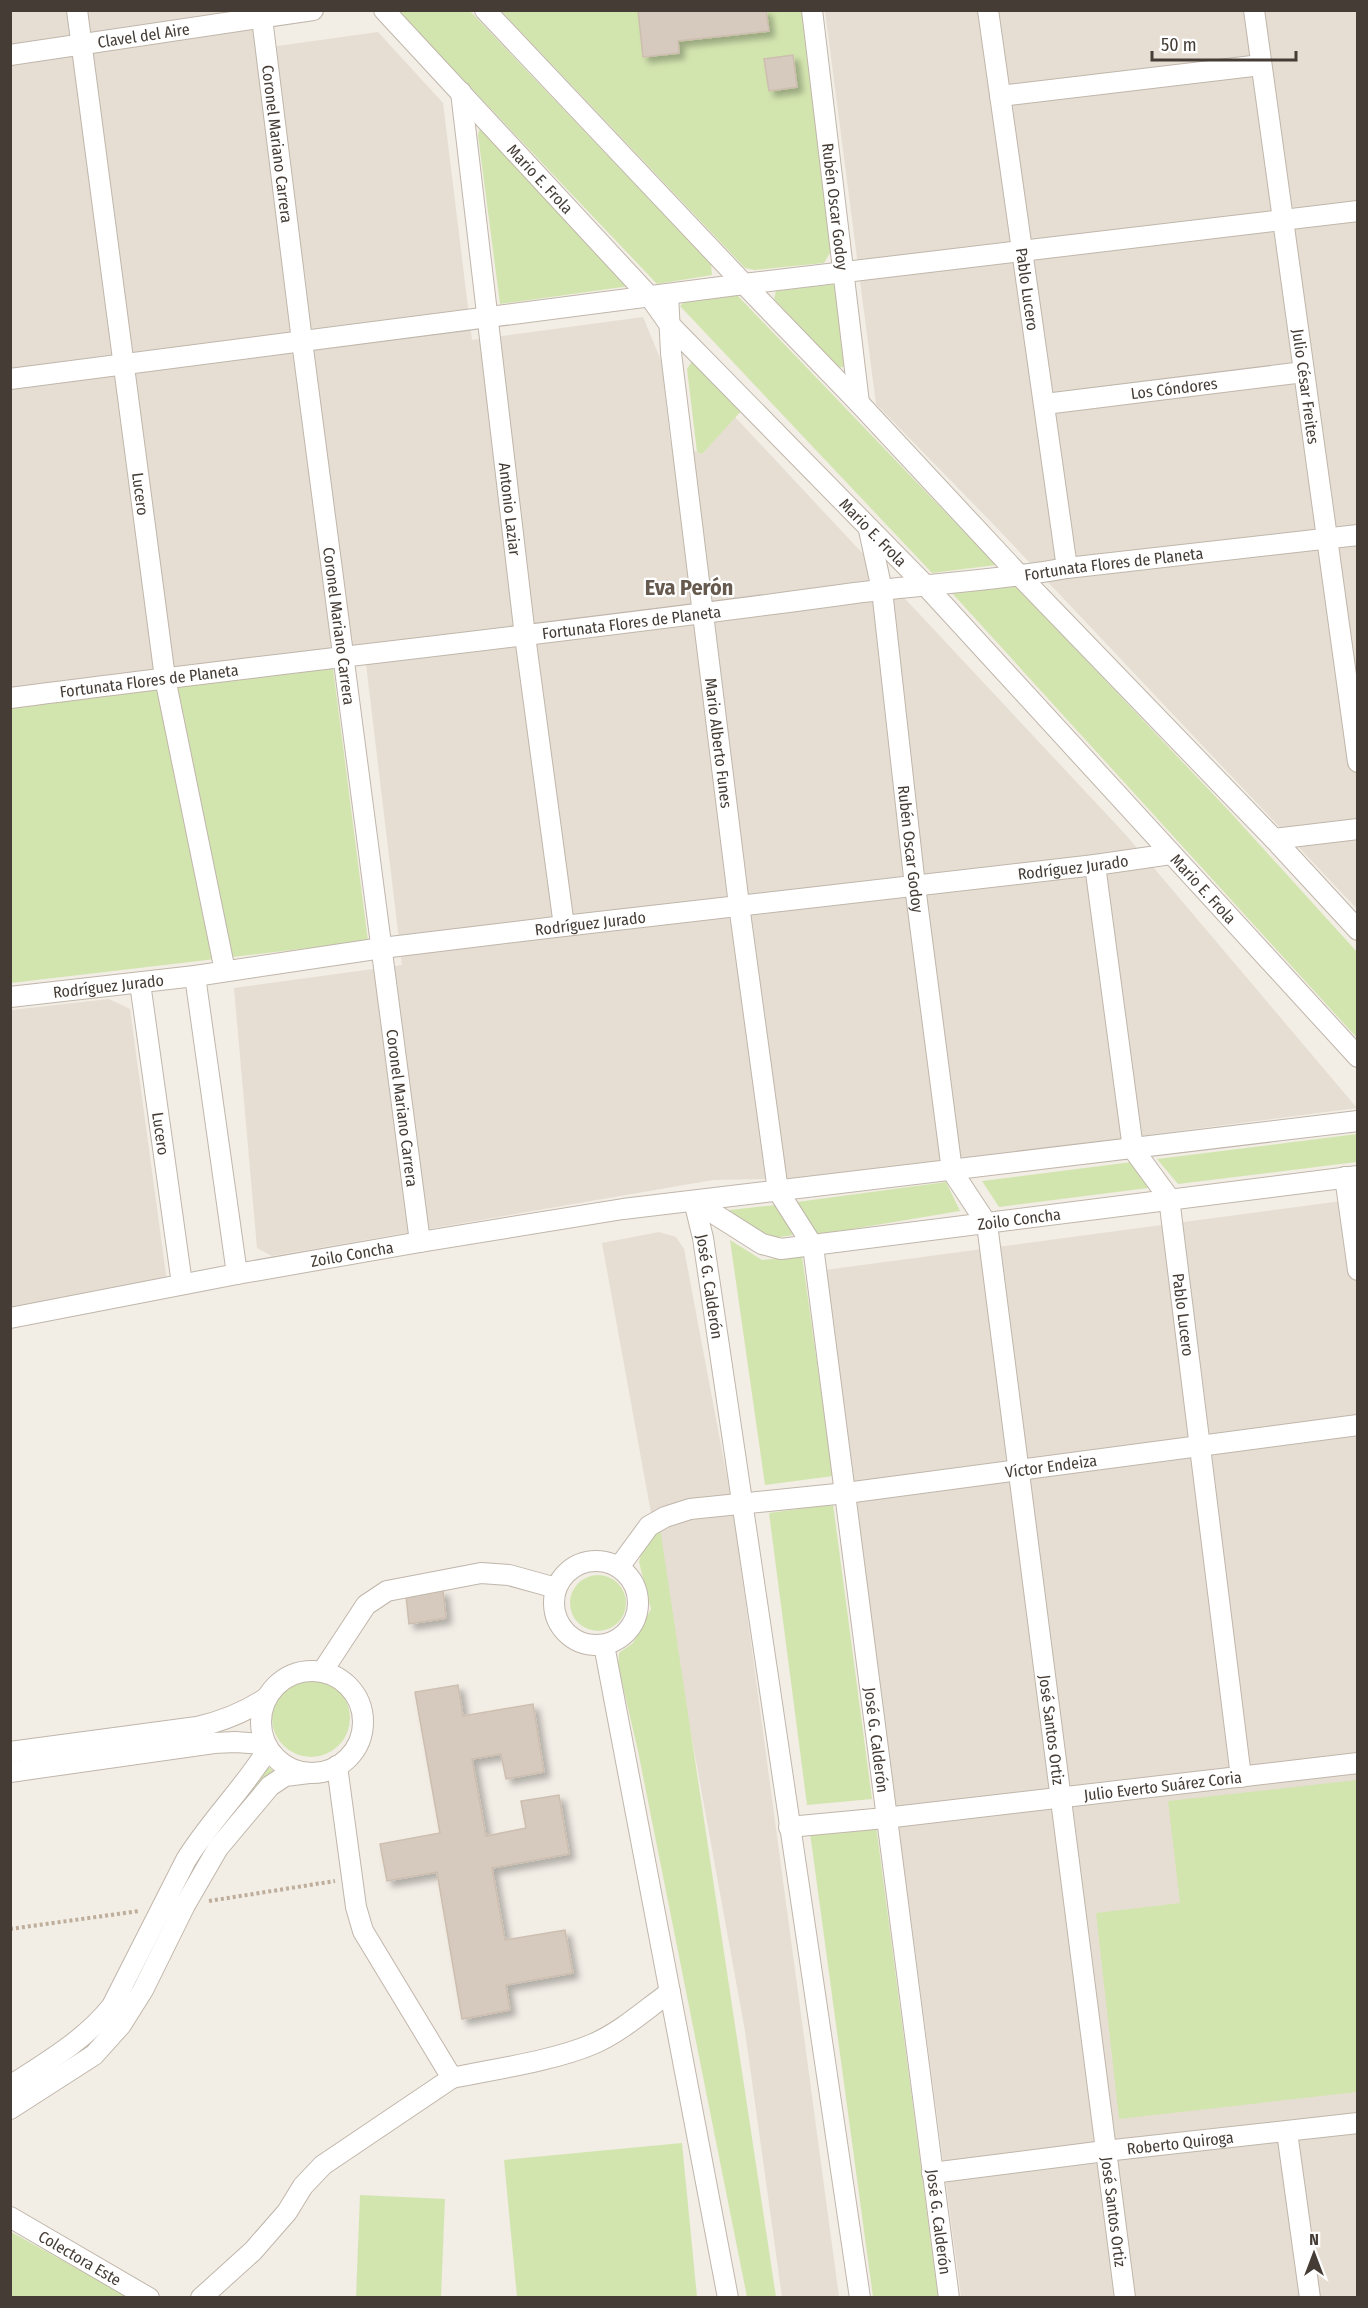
<svg xmlns="http://www.w3.org/2000/svg" width="1368" height="2308" font-family="'Fira Sans Condensed',sans-serif">
<defs>
<filter id="shadow"><feDropShadow dx="5.5" dy="5.5" stdDeviation="3" flood-color="#0004"/></filter>
</defs>
<rect width="100%" height="100%" fill="#f2ede5"/>
<g fill="#e6ded3">
<path d="M10 11H252L256 49 378 32 443 103 472 340 643 317 662 363 670 440 702 454 735 417 1126 835 1357 1108 811 1178 713 1180 272 1256 257 1248 234 988 402 965 364 647 13 688 10 672Z"/>
<path d="M825 11H1357V909L995 526 876 404Z"/>
<path d="M109 999 130 1009 167 1282 11 1308V1010Z"/>
<path d="M1357 1199V2297H961L825 1270Z"/>
<path d="M659 1232 676 1237 684 1249 733 1509 839 2297H782L745 2031 602 1243Z"/>
</g>
<g fill="#d3e5af">
<path d="M398 11H470L711 264 712 275 657 284Z"/>
<path d="M501 11H802L831 251 824 263 755 270 745 268Z"/>
<path d="M480 128 630 286 500 304 478 135Z"/>
<path d="M836 284 846 366 839 368 774 299 776 291Z"/>
<path d="M737 295 996 565 932 573 680 306 685 301Z"/>
<path d="M694 358 744 408 702 454 697 452 687 369Z"/>
<path d="M1015 585 1230 812 1357 952V1038L951 592Z"/>
<path d="M333 668 368 941 11 983 10 703Z"/>
<path d="M1357 1134V1162L1178 1184 1157 1159Z"/>
<path d="M1132 1162 1148 1188 999 1207 982 1181Z"/>
<path d="M946 1182 960 1211 816 1235 797 1202Z"/>
<path d="M776 1205 793 1235 774 1238 757 1232 729 1210Z"/>
<path d="M730 1240 762 1260 802 1256 833 1476 765 1485Z"/>
<path d="M833 1504 872 1799 807 1805 769 1513Z"/>
<path d="M660 1528 776 2297H747L638 1751 618 1665 619 1653 633 1643 651 1609 639 1562 643 1547Z"/>
<circle cx="598" cy="1603" r="28"/>
<circle cx="311" cy="1718" r="39"/>
<path d="M266 1765 276 1773 122 2012 89 2046 11 2101V2096L59 2064 165 1917 201 1852Z"/>
<path d="M1357 1780V2092L1119 2119 1096 1913 1180 1903 1168 1801Z"/>
<path d="M876 1825 938 2297H873L810 1833Z"/>
<path d="M682 2143 697 2297H517L504 2160Z"/>
<path d="M360 2195 445 2199 441 2297H356Z"/>
<path d="M11 2232 129 2297H11Z"/>
</g>
<g fill="#d6cabe" stroke="#cdbeaf" stroke-width="1.5" filter="url(#shadow)">
<path d="M638 10H766L769 31 678 41 679 53 643 57Z"/>
<path d="M793 55 797 87 769 91 764 59Z"/>
<path d="M443 1590 446 1618 409 1624 406 1596Z"/>
<path d="M458 1685 463 1716 533 1704 544 1772 506 1779 501 1754 472 1759 486 1836 526 1828 521 1801 559 1795 569 1854 492 1868 505 1940 565 1930 573 1973 506 1985 510 2010 462 2019 437 1872 387 1881 380 1844 440 1833 415 1692Z"/>
</g>
<g fill="none" stroke-linecap="round" stroke-linejoin="round">
<defs>
<g id="minor">
<path id="s1" d="M77 10 165 678 225 971"/>
<path id="s2" d="M261 10 302 341 420 1242"/>
<path id="s3" d="M384 10 650 297 669 324 927 587 1358 1057"/>
<path d="M485 10 744 284 859 403 1021 577 1274 839 1358 930"/>
<path id="s4" d="M812 10 859 403"/>
<path id="s5" d="M988 10 1067 568"/>
<path id="s6" d="M1254 10 1358 762"/>
<path id="s7" d="M10 55 313 10"/>
<path id="s8" d="M461 92 525 636 564 926"/>
<path d="M1000 96 1261 65"/>
<path id="s9" d="M668 294 671 353 703 614 739 905 778 1191 813 1246 949 2298"/>
<path d="M10 379 744 284 1358 211"/>
<path id="s10" d="M1045 404 1304 372"/>
<path id="s11" d="M869 530 882 590 915 886 952 1171 987 1224 1125 2298"/>
<path id="s12" d="M10 698C292 661 574 632 855 593 925 584 996 581 1067 568L1358 535"/>
<path d="M1274 839 1358 829"/>
<path id="s13" d="M1095 865 1133 1149 1169 1198 1241 1777"/>
<path d="M195 976 237 1274"/>
<path id="s14" d="M140 983 182 1284"/>
<path id="s15" d="M10 997 195 976 382 948 564 926 1095 865 1171 854"/>
<path d="M1345 1177 1358 1270"/>
<path id="s16" d="M694 1201 703 1238 860 2298"/>
<path id="s17" d="M694 1201 762 1244 781 1249 1358 1176"/>
<path id="s18" d="M10 1318 237 1274 420 1242 623 1209 1358 1121"/>
<circle cx="596" cy="1603" r="42"/>
<path id="s19" d="M619 1567 649 1526 665 1517 690 1509 846 1493 1358 1425"/>
<path d="M604 1645 728 2298"/>
<circle cx="312" cy="1722" r="51"/>
<path d="M322 1672 366 1605 387 1591 481 1573 509 1575 556 1588"/>
<path d="M10 1752 197 1727C223 1721 244 1713 266 1698"/>
<path d="M337 1766 356 1907 363 1931 452 2078C495 2069 553 2061 593 2044 621 2032 645 2010 670 1992"/>
<path d="M10 1772 214 1743 235 1742 265 1744"/>
<path id="s20" d="M789 1827 885 1818 1358 1763"/>
<path d="M10 2086C47 2062 85 2040 112 2006L186 1860C210 1821 244 1788 268 1749"/>
<path d="M10 2109 94 2055 121 2025 143 1990 185 1905 218 1848 270 1786 285 1776 309 1773"/>
<path d="M1287 2132 1310 2298"/>
<path id="s21" d="M932 2173 1105 2151 1358 2123"/>
<path id="s22" d="M10 2217 149 2298"/>
<path d="M201 2298 253 2251 287 2212 303 2186 323 2165 452 2078"/>
</g>
</defs>
<use href="#minor" stroke="#c0b6ab" stroke-width="22"/>
<g stroke="#bead9a" stroke-width="4" stroke-dasharray="3 3" stroke-linecap="butt">
<path d="M209 1901 335 1881"/>
<path d="M10 1929 139 1911"/>
</g>
<use href="#minor" stroke="#fff" stroke-width="20"/>
</g>
<g text-anchor="middle" dominant-baseline="central" stroke-width="4.5" stroke-linejoin="round" paint-order="stroke">
<g font-size="16" fill="#443c35" stroke="#fff">
<text stroke="none"><textPath href="#s7" startOffset="135">Clavel del Aire</textPath></text>
<text stroke="none"><textPath href="#s2" startOffset="135">Coronel Mariano Carrera</textPath></text>
<text stroke="none"><textPath href="#s3" startOffset="230">Mario E. Frola</textPath></text>
<text stroke="none"><textPath href="#s4" startOffset="198">Rubén Oscar Godoy</textPath></text>
<text stroke="none"><textPath href="#s5" startOffset="282">Pablo Lucero</textPath></text>
<text stroke="none"><textPath href="#s6" startOffset="380">Julio César Freites</textPath></text>
<text stroke="none"><textPath href="#s10" startOffset="130">Los Cóndores</textPath></text>
<text stroke="none"><textPath href="#s1" startOffset="488">Lucero</textPath></text>
<text stroke="none"><textPath href="#s8" startOffset="420">Antonio Laziar</textPath></text>
<text stroke="none"><textPath href="#s3" startOffset="716">Mario E. Frola</textPath></text>
<text stroke="none"><textPath href="#s12" startOffset="1112">Fortunata Flores de Planeta</textPath></text>
<text stroke="none"><textPath href="#s12" startOffset="626">Fortunata Flores de Planeta</textPath></text>
<text stroke="none"><textPath href="#s2" startOffset="621">Coronel Mariano Carrera</textPath></text>
<text stroke="none"><textPath href="#s12" startOffset="140">Fortunata Flores de Planeta</textPath></text>
<text stroke="none"><textPath href="#s9" startOffset="452">Mario Alberto Funes</textPath></text>
<text stroke="none"><textPath href="#s11" startOffset="322">Rubén Oscar Godoy</textPath></text>
<text stroke="none"><textPath href="#s15" startOffset="1071">Rodríguez Jurado</textPath></text>
<text stroke="none"><textPath href="#s3" startOffset="1202">Mario E. Frola</textPath></text>
<text stroke="none"><textPath href="#s15" startOffset="585">Rodríguez Jurado</textPath></text>
<text stroke="none"><textPath href="#s15" startOffset="99">Rodríguez Jurado</textPath></text>
<text stroke="none"><textPath href="#s2" startOffset="1107">Coronel Mariano Carrera</textPath></text>
<text stroke="none"><textPath href="#s14" startOffset="152">Lucero</textPath></text>
<text stroke="none"><textPath href="#s17" startOffset="340">Zoilo Concha</textPath></text>
<text stroke="none"><textPath href="#s18" startOffset="348">Zoilo Concha</textPath></text>
<text stroke="none"><textPath href="#s16" startOffset="87">José G. Calderón</textPath></text>
<text stroke="none"><textPath href="#s13" startOffset="465">Pablo Lucero</textPath></text>
<text stroke="none"><textPath href="#s19" startOffset="459">Víctor Endeiza</textPath></text>
<text stroke="none"><textPath href="#s11" startOffset="1220">José Santos Ortiz</textPath></text>
<text stroke="none"><textPath href="#s9" startOffset="1467">José G. Calderón</textPath></text>
<text stroke="none"><textPath href="#s20" startOffset="376">Julio Everto Suárez Coria</textPath></text>
<text stroke="none"><textPath href="#s21" startOffset="250">Roberto Quiroga</textPath></text>
<text stroke="none"><textPath href="#s11" startOffset="1706">José Santos Ortiz</textPath></text>
<text stroke="none"><textPath href="#s9" startOffset="1953">José G. Calderón</textPath></text>
<text stroke="none"><textPath href="#s22" startOffset="81">Colectora Este</textPath></text>
</g>
<g font-size="22" font-weight="bold" fill="#66594d" stroke="#fff">
<text x="689" y="587">Eva Perón</text>
</g>
</g>
<rect width="1368" height="2308" fill="none" stroke="#443c35" stroke-width="24"/>
<g transform="translate(1314 2254)" stroke="#ffffff" stroke-width="4.5" paint-order="stroke">
<path d="M0-4.5L10 22L0 15L-10 22Z" fill="#443c35"/>
<text y="-9" font-size="16" font-weight="bold" text-anchor="middle" fill="#443c35">N</text>
</g>
<path d="M1152 51v9h144v-9" fill="none" stroke="#443c35" stroke-width="3"/>
<text x="1161" y="51" font-size="18" fill="#443c35" stroke="#ffffff" stroke-width="4.5" paint-order="stroke">50 m</text>
</svg>
